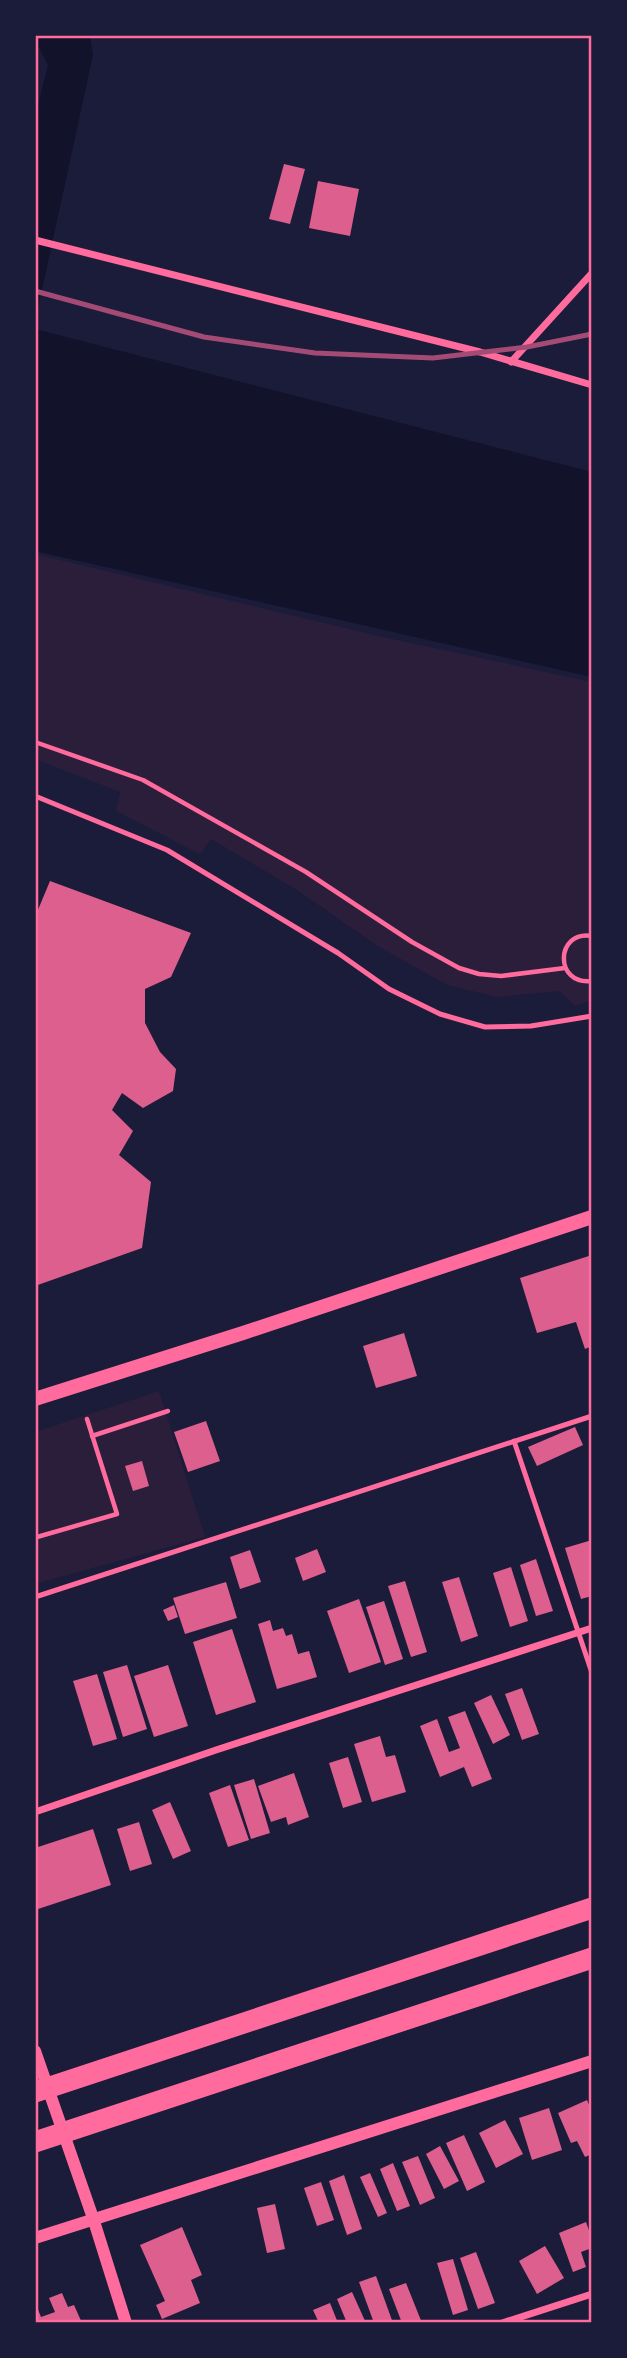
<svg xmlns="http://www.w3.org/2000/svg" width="627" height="2358" font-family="'Sofia Sans Condensed',sans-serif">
<rect width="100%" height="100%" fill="#1b1b3a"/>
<g fill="#2a1e3b">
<path d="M35 554 383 637 592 682V1000L575 1006 560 991 497 997 447 985 376 945 297 890 211 839 200 854 116 811 120 792 35 759Z"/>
<path d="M159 1391 205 1537 35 1584V1432Z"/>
</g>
<g fill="#12122b">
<path d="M35 35H90L93 55 35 322V117L48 65 35 40Z"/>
<path d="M35 329 592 472V677L35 551Z"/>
</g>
<g fill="#dd5f8e">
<path d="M284 164 305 169 290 224 269 219Z"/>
<path d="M318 181 359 189 350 236 309 228Z"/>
<path d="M50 881 191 933 171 977 145 989V1023L160 1052 176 1069 173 1091 143 1108 122 1093 112 1110 133 1131 119 1155 151 1182 142 1248 35 1286V917Z"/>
<path d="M592 1255V1346L585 1349 576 1322 537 1333 520 1278Z"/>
<path d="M404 1333 417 1376 376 1388 363 1346Z"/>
<path d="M206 1421 220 1461 188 1472 174 1432Z"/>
<path d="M575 1427 583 1445 537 1466 528 1447Z"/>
<path d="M142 1461 149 1486 133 1491 125 1466Z"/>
<path d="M592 1540V1596L581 1599 565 1548Z"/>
<path d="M317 1549 326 1572 303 1581 295 1558Z"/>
<path d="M250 1550 261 1582 240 1589 230 1557Z"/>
<path d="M536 1559 553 1611 536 1616 520 1565Z"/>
<path d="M511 1567 528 1621 510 1627 493 1573Z"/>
<path d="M459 1577 478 1636 461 1642 442 1582Z"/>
<path d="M405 1581 427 1652 411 1657 388 1586Z"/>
<path d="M226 1582 237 1618 185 1634 173 1598Z"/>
<path d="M359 1599 381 1662 349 1673 327 1611Z"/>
<path d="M384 1601 403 1659 385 1665 366 1607Z"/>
<path d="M174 1605 178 1617 168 1621 163 1610Z"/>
<path d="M270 1620 273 1631 283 1628 286 1636 292 1634 298 1654 309 1651 317 1677 277 1689 258 1624Z"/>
<path d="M232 1629 256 1702 216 1715 193 1642Z"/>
<path d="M127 1665 147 1729 123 1737 103 1672Z"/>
<path d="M168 1665 188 1726 154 1737 134 1676Z"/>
<path d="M97 1674 117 1739 93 1746 73 1681Z"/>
<path d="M522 1688 539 1734 522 1740 505 1694Z"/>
<path d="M491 1695 510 1735 493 1744 474 1703Z"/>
<path d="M465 1711 492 1779 472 1787 464 1767 440 1777 420 1726 437 1719 449 1752 460 1748 448 1717Z"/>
<path d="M380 1736 386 1757 395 1755 406 1792 372 1802 354 1744Z"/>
<path d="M348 1757 362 1802 343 1808 329 1763Z"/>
<path d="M294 1773 309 1817 288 1825 286 1817 271 1822 258 1786Z"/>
<path d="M254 1779 270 1833 251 1839 234 1785Z"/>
<path d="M230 1785 249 1840 228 1847 209 1793Z"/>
<path d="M170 1802 191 1851 173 1859 152 1810Z"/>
<path d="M139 1822 152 1864 130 1871 117 1829Z"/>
<path d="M93 1829 111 1885 35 1910V1848Z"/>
<path d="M587 2100 592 2112V2154L585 2157 577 2141 571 2143 558 2113Z"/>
<path d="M549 2108 562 2150 532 2160 519 2118Z"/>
<path d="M505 2120 523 2154 496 2168 479 2133Z"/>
<path d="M464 2135 485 2182 467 2191 446 2143Z"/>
<path d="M440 2146 459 2181 444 2189 426 2154Z"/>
<path d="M418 2156 435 2198 420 2205 402 2162Z"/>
<path d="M393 2163 410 2206 397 2211 380 2169Z"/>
<path d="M370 2173 387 2213 378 2217 360 2177Z"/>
<path d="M344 2175 362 2229 347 2235 329 2181Z"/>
<path d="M321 2182 334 2220 317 2226 304 2188Z"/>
<path d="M275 2204 285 2249 267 2253 257 2208Z"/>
<path d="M586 2222 592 2239V2248L581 2252 586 2267 573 2272 559 2233Z"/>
<path d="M182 2227 202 2275 191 2280 200 2303 162 2319 156 2305 165 2301 140 2245Z"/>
<path d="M545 2246 564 2278 537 2294 519 2261Z"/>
<path d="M476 2252 495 2303 478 2309 460 2258Z"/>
<path d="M453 2259 468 2310 453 2315 437 2263Z"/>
<path d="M376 2276 393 2323H374L359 2282Z"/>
<path d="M406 2283 422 2323H402L389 2289Z"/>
<path d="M352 2292 366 2323H347L337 2299Z"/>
<path d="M62 2293 68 2307 74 2305 82 2323H35V2302L41 2317 55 2312 49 2298Z"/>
<path d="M330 2303 338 2323H319L313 2310Z"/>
</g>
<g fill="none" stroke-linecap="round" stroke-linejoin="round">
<g stroke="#ff6b9d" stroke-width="4.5">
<path d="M35 742 143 780 306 872 412 942 459 968 479 974 501 976 565 968"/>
<path d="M592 936C555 930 554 986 592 981"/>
<path d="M92 1436 168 1411"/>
<path d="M37 1537 117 1514 87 1419"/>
</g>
<g stroke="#ff6b9d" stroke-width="5">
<path d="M35 796 167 850 338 953 389 989 440 1014 485 1027 531 1026 592 1016"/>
<path d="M514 1441 592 1673"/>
<path d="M35 1597 592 1416"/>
</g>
<g stroke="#ff6b9d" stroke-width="7">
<path d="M35 240 480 352 592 385"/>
<path d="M511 362 592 273"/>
<path d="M35 1812 216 1750 592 1628"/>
<path d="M502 2323 592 2294"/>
</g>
<g stroke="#ff6b9d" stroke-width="12">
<path d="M35 2051 93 2218 126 2323"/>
<path d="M35 2238 592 2061"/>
</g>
<path stroke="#ff6b9d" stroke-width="14" d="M35 1399 243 1333 592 1217"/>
<g stroke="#ff6b9d" stroke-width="21">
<path d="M35 2092 592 1908"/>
<path d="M35 2142 592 1958"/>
</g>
<path stroke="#a44b75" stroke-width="5" d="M35 291 204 337 315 353 433 358 527 347 592 334"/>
</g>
<rect width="627" height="2358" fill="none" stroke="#1b1b3a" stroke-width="74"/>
<rect x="37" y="37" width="553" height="2284" fill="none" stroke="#ff6b9d" stroke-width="2.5"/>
</svg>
